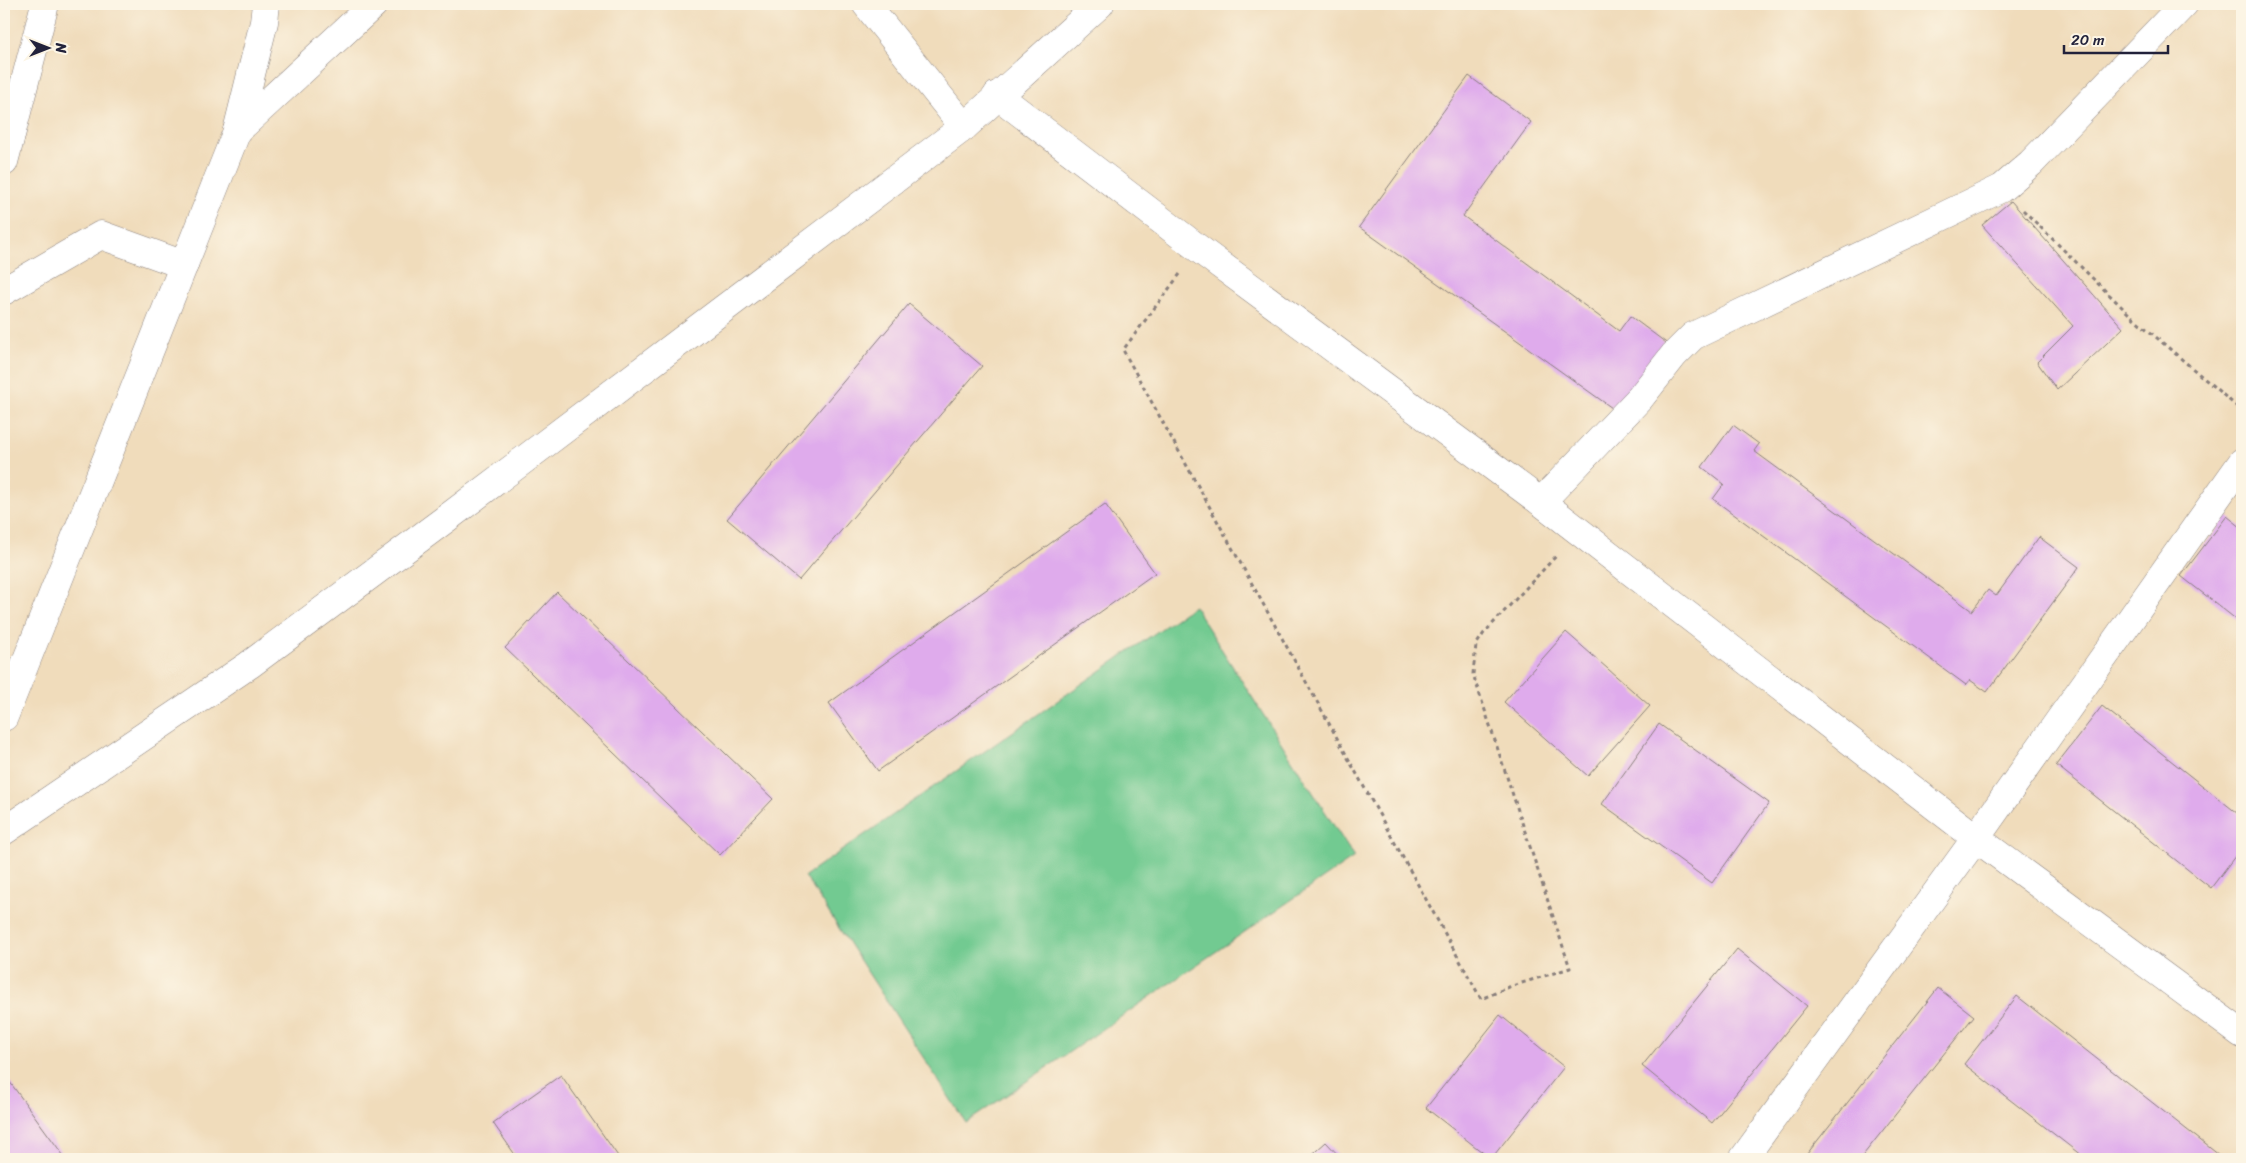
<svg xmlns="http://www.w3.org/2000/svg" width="2246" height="1163" font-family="Sriracha,sans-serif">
<rect width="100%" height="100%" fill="#fcf5e5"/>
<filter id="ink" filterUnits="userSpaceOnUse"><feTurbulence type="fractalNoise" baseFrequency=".02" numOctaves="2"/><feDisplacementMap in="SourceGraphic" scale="10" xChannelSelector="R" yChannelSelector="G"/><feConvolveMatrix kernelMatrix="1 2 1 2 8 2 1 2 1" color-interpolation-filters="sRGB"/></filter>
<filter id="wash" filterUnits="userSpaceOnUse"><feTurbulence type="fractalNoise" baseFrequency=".0096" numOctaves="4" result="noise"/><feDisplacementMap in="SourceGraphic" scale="20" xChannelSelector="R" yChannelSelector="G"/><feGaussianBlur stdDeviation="1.12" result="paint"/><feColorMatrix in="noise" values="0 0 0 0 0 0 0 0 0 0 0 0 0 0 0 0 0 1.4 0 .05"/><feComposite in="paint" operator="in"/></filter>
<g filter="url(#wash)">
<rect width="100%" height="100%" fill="#f0dcbb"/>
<path fill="#72ca91" stroke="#4a7666" d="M1194 606 1354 857 966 1123 805 876Z"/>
<g id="blocks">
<g fill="#dfabec">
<path d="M1469 76 1531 122 1463 216 1619 331 1630 316 1669 345 1619 413 1359 227Z"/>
<path d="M2011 201 2123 328 2057 390 2037 362 2073 326 1982 225Z"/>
<path d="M909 304 982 366 799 580 727 519Z"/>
<path d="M1733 425 1759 444 1754 451 1972 611 1988 590 1996 596 2039 537 2079 567 1987 692 1970 680 1966 685 1713 499 1724 484 1702 467Z"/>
<path d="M1105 504 1155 573 878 771 829 703Z"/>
<path d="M2227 516 2242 528V624L2181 576Z"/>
<path d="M557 592 773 799 720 855 505 648Z"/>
<path d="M1566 632 1650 706 1588 776 1504 702Z"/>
<path d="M2102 706 2242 817V847L2211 888 2056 765Z"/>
<path d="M1659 724 1769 803 1712 883 1602 804Z"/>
<path d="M1737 949 1807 1006 1712 1123 1642 1066Z"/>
<path d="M1938 988 1974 1016 1860 1159H1803Z"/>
<path d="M2017 996 2224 1159H2086L1964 1064Z"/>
<path d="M1500 1015 1564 1067 1491 1159 1426 1108Z"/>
<path d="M4 1074 66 1159H4Z"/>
<path d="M561 1075 620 1159H518L493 1123Z"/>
<path d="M1326 1142 1342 1159H1307Z"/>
</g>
</g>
</g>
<g filter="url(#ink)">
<use href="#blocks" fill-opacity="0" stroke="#897f7b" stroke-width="1"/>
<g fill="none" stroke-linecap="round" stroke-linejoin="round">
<defs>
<g id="minor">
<path d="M866 4 964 127"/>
<path d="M997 95 1199 249 1541 502 1976 838 2242 1034"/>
<path d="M237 131 374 4"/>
<path d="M4 162 45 4"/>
<path d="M4 291 101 235 184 265"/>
<path d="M1541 502 1640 398 1674 355 1693 336 2002 188 2031 163 2184 4"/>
<path d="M4 717 237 131 264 22 266 4"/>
<path d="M4 831 249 665 447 518 964 127 1100 4"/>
<path d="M1743 1159 1976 838 2242 462"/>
</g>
</defs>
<use href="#minor" stroke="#897f7b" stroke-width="29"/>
<g stroke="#897f7b" stroke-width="3" stroke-dasharray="4 4" stroke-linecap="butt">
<path d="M2023 210 2128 313 2242 411"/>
<path d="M1180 274 1123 350 1481 999 1509 987 1570 968 1473 674 1476 645 1484 633 1557 555"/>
</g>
<use href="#minor" stroke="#fff" stroke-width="28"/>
</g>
</g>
<rect width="2246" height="1163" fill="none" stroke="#fcf5e5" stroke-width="20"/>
<g transform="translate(48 48) rotate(90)" stroke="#fcf5e5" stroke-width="4" paint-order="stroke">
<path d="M0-4L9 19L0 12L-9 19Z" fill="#22223b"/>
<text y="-8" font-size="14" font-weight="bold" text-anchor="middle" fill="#22223b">N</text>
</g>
<path d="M2064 45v8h104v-8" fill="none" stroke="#22223b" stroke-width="2.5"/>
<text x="2071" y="45" font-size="15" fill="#22223b" stroke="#fcf5e5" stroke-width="4" paint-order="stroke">20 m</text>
</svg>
